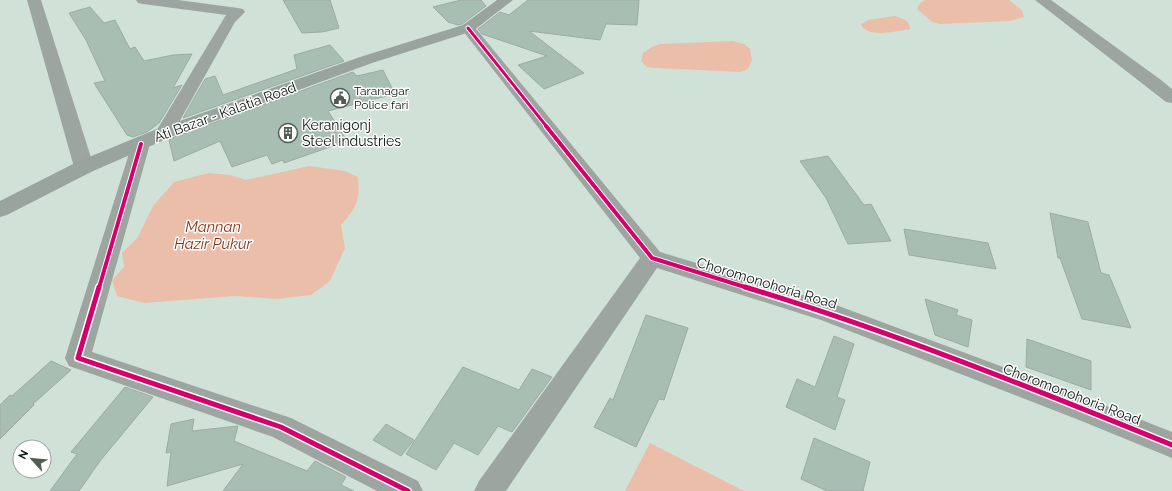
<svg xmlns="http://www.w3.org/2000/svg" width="1172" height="491" font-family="Raleway,sans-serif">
<rect width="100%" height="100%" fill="#d0e2d8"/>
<g fill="#ebbeaa">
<path d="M925 0H1009L1022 10 1024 17 1010 21 940 24 932 22 917 9 920 3Z"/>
<path d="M895 16C903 19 910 20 910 29 899 31 865 39 861 24L868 20Z"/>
<path d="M733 41 744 44 750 49 752 60 748 69 740 72 656 68 647 67 641 61 643 53 652 47 660 44Z"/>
<path d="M309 166 345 171 358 177C360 201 357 207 341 225L345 248 330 281 311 295 277 299 235 296 144 303 117 296 112 280 124 267 122 253 138 237 153 206 174 182 209 173 231 175 246 180Z"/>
<path d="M650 443 744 491H625Z"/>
</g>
<g fill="#a8beb3" stroke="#9daba3">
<path d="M283 0H330L339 28 322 32 302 33Z"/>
<path d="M461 0H481L486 6 462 24 458 25 448 22 433 7Z"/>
<path d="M528 0H639L637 25 606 24 600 40 529 31 584 73 544 89 518 65 547 56 482 34 478 29 500 12 509 15Z"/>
<path d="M90 7 104 23 115 20 130 49 135 47 144 61 173 55 192 54 173 88 182 85 159 123 147 132 133 137 127 135 94 83 105 81 86 40 69 13Z"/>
<path d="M330 45 344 61 183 118 205 79 215 76 223 95 297 69 294 55Z"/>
<path d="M383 70 395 94 328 111 347 141 284 163 283 160 272 164 267 155 232 167 220 141 174 161 169 140 172 138 353 72 357 76Z"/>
<path d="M828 156 864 205 871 204 891 241 848 244 826 198 800 161Z"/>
<path d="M1050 213 1088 222 1101 273 1109 275 1131 328 1082 319 1060 258H1058Z"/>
<path d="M904 229 988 243 996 269 909 255Z"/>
<path d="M925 299 958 310 956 315 972 320 968 347 935 335Z"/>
<path d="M646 315 688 328 664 400 659 399 636 447 594 427 610 398 613 400Z"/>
<path d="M834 336 854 344 837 397 845 400 835 430 786 407 797 379 815 387Z"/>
<path d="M1027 339 1091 361V390L1026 367Z"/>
<path d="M51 361 71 370 33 404 34 405 0 439V405L10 395 12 396Z"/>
<path d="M463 367 519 390 532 369 552 377 512 432 498 426 478 455 454 443 436 470 406 454Z"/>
<path d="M125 387 153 397 100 461 79 491H50L77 454 71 452Z"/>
<path d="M194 419 192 431 238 426 234 441 307 471 315 461 346 477 341 485 354 491H223L243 464 167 486 171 452 166 453 171 424Z"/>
<path d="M386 424 414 440 401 456 373 440Z"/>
<path d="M814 438 870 462 863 491H827L801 479Z"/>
</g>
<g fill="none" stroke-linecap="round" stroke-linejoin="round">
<g fill="#9da5a1" fill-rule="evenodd">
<path d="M136 0H178L238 8 243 9 245 12 235 22 173 133 171 137 164 139 157 137 155 133 226 15 143 4 138 3Z"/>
<path d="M1035 0H1051L1161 80 1172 89V103L1166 102Z"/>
<path d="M468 23 473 25 660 252 836 305 1089 399 1172 432V458L1079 420 821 320 657 268 506 491H474L479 481 640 258 463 31 460 28 463 25Z"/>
<path d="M141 138 148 140 150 144 92 352 291 418 418 481 423 491H377L273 437 69 366 65 358 132 144 134 140Z"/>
</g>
<path fill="#9da5a1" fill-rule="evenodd" d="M27 0H41L94 167 91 172 84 173 77 172 74 167Z"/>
<path fill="#9aa49e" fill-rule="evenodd" d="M497 0H513L473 31 372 63 171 137 91 172 7 215 0 217V201L77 162 157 129 360 57 463 25Z"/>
<defs>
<path id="cycleway-far2" d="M468 28 547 127"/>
<g id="cycleway-far1">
<path d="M546 126 652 258 748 288"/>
<path d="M99 288 141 144"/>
</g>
<g id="cycleway">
<path d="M99 287 78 358 281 427 408 491"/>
<path d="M745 287C890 331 1032 388 1172 445"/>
</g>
</defs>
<use href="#cycleway-far2" stroke="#fff" stroke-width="5"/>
<use href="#cycleway-far1" stroke="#fff" stroke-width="6"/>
<use href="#cycleway" stroke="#fff" stroke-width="8"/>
<use href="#cycleway-far2" stroke="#d6006c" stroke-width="3"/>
<use href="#cycleway-far1" stroke="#d6006c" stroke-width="4"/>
<use href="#cycleway" stroke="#d6006c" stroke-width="5"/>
</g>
<defs>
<symbol id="civic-ring" viewBox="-11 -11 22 22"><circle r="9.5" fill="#fff" stroke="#4f5d55" stroke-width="1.5"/><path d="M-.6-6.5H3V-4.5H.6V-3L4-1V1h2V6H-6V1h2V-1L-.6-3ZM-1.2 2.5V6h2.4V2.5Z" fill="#4f5d55"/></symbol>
<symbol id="building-ring" viewBox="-11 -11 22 22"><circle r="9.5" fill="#fff" stroke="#4f5d55" stroke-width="1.5"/><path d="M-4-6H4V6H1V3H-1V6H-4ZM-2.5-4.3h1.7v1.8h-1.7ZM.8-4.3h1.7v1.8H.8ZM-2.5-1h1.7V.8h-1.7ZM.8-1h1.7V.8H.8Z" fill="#4f5d55"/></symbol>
</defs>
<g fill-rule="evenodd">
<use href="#civic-ring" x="329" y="87" width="22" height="22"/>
<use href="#building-ring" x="277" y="122" width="22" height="22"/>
</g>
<g text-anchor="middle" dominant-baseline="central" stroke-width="3" stroke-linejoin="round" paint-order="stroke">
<g font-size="12" fill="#0a160f" stroke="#fff" text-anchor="start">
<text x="354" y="91">Taranagar<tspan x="354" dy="14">Police fari</tspan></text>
</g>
<g font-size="14" fill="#0a160f" stroke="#fff">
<text transform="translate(225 112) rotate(-20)">Ati Bazar - Kalatia Road</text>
<text transform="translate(767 283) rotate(17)">Choromonohoria Road</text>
<text transform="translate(1072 394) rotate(21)">Choromonohoria Road</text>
</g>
<g font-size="14" fill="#0a160f" stroke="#fff" text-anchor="start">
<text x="302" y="125">Keranigonj<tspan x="302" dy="16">Steel industries</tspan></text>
</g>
<g font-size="15" font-style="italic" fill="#873416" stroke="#fff">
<text x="213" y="227">Mannan<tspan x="213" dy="17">Hazir Pukur</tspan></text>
</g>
</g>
<g transform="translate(32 459) rotate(297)"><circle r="19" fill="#ffffff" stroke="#9da29f"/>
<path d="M0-3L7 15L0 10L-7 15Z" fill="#4f5d55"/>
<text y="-6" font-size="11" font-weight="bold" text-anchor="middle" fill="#0a160f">N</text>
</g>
</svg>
